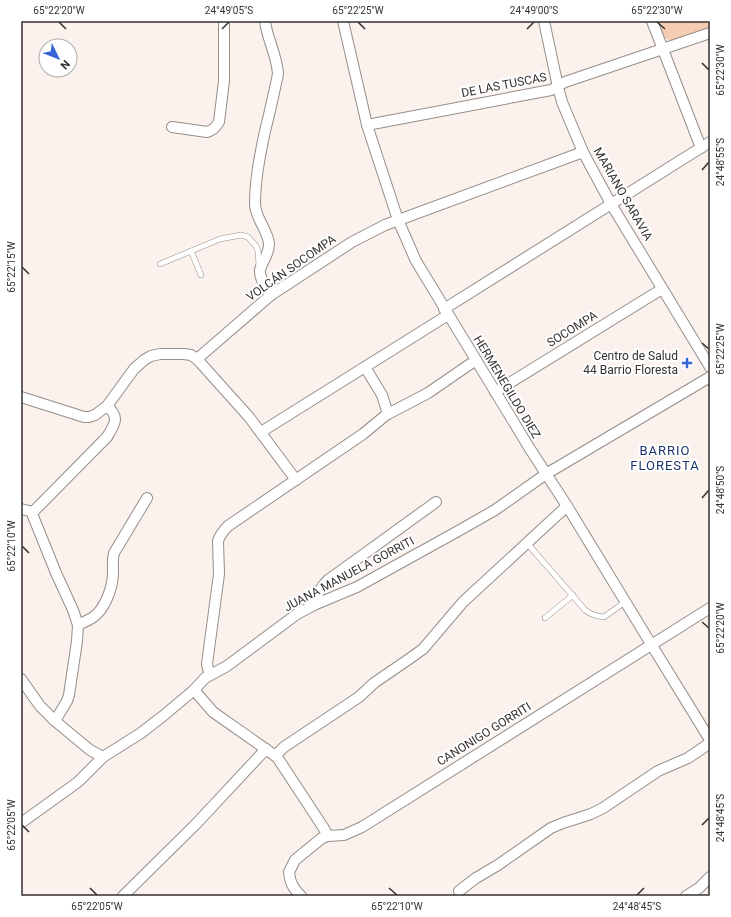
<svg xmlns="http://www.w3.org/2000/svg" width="731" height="917" font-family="Roboto,sans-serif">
<rect width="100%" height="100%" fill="#fbf2ed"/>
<path fill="#f4ccb2" d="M656 21H710V27L671 41 662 37Z"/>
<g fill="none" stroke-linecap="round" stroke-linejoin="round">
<defs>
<g id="lane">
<path d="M191 251 201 275"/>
<path d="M160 264 220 239 241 235 248 237 256 246 258 251 259 265"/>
<path d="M527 543 585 610C592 615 596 616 604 617L625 602"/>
<path d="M545 618 573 595"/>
</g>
<g id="street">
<path d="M265 21C267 39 277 55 278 74 274 93 270 112 265 131 260 155 255 179 255 204 255 218 268 230 269 244 269 255 262 261 260 270 259 279 267 288 271 295"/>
<path d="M343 21 367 125 398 220 416 261 530 449 567 506 651 644 710 740"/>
<path d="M544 21 558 87 562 102 583 152 611 204 710 367"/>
<path d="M652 21 701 148"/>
<path d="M367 125 551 90 565 82 710 33"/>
<path d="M172 127 207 132C213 130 215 128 219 122L224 81V21"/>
<path d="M444 309 710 142"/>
<path d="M197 359 249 417 296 480"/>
<path d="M365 367 382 395 388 414"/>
<path d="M495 392 662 289"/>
<path d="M21 397 84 417H89L95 415 107 406 134 369 144 360 151 356 160 354H184L191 355 197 359 271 295 352 242 385 225 583 152"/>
<path d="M261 432 448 315"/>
<path d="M21 509 33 512"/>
<path d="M314 605C317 594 320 588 328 580L436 502"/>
<path d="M78 625C82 623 87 621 92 618 105 610 113 587 113 572 113 565 112 560 114 553L147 498"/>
<path d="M211 674 208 669 207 664 219 574 218 541C220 535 223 531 228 526L363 434 386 415 428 393 476 360"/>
<path d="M21 679 40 706 55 721"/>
<path d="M194 690 213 712 277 757 323 827 328 836"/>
<path d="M275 756 284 747 359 697 374 683 409 659 423 649 463 602 567 506"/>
<path d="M103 757 90 750 55 721 67 701 69 695 77 641 78 625 73 610 56 573 33 516V512L107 437C115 424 120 417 107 406"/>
<path d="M21 823 78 782 103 757 141 733 163 716 194 690 205 678 227 666 297 614 314 605 357 587 460 530 495 510 546 474 710 377"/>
<path d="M459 891 476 878 498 865 551 828 563 823 591 814 603 808 658 771 688 758 710 743"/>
<path d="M123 896 196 824 266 749"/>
<path d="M301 896C293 888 290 883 289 872L295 860 322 838 328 836 344 835 362 827 710 608"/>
<path d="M686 896 699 888 710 877"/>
</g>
</defs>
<use href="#lane" stroke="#958e89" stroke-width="6"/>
<use href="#street" stroke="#958e89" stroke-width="12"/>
<use href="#lane" stroke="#fff" stroke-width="5"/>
<use href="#street" stroke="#fff" stroke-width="10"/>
</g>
<path fill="none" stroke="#35312f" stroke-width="1.5" d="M59 22 66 29M358 22 365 29M657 22 665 29M222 29 229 22M527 29 534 22M702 63 709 70M702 170 709 162M22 267 29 274M702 343 709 349M702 498 709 490M22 546 29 553M702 622 709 628M22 825 29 832M702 825 709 818M90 888 97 895M389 888 397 895M637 895 644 888"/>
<path fill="#3767d7" stroke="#fff" stroke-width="1.5" d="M685 357h4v4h4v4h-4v4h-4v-4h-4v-4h4z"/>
<g text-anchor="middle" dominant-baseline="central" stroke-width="4" stroke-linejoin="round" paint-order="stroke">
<g font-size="12" fill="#35312f" stroke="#fff">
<text transform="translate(504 85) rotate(-11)">DE LAS TUSCAS</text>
<text transform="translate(623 194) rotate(60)">MARIANO SARAVIA</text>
<text transform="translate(291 268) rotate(-35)">VOLCÁN SOCOMPA</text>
<text transform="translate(572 329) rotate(-32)">SOCOMPA</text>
<text transform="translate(507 387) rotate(59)">HERMENEGILDO DIEZ</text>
<text transform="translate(349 574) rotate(-28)">JUANA MANUELA GORRITI</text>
<text transform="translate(484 734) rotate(-32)">CANONIGO GORRITI</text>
</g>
<g font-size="12" fill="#35312f" stroke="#fff" text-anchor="end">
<text x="678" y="356">Centro de Salud<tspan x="678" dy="14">44 Barrio Floresta</tspan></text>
</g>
<g font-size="13" letter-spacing="1" fill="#1d356c" stroke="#fff">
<text x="665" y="450">BARRIO<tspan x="665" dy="15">FLORESTA</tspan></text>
</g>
</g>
<rect width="731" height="917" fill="none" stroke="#ffffff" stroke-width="44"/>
<g transform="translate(58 58) rotate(133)"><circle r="19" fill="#ffffff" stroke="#aeadac"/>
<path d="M0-3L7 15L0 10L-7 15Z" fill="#3767d7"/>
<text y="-6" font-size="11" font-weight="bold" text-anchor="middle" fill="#35312f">N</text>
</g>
<rect x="22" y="22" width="687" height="873" fill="none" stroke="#35312f" stroke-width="1.5"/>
<g font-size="10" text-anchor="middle" fill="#35312f">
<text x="59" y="14">65°22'20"W</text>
<text x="229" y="14">24°49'05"S</text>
<text x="358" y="14">65°22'25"W</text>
<text x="534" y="14">24°49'00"S</text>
<text x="657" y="14">65°22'30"W</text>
<text transform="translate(720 70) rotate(-90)" y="4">65°22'30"W</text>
<text transform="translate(720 162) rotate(-90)" y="4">24°48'55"S</text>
<text transform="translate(11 267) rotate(-90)" y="4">65°22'15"W</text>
<text transform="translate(720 349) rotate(-90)" y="4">65°22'25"W</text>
<text transform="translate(720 490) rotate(-90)" y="4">24°48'50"S</text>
<text transform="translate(11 546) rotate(-90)" y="4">65°22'10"W</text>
<text transform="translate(720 628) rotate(-90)" y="4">65°22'20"W</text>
<text transform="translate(720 818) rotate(-90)" y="4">24°48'45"S</text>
<text transform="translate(11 825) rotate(-90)" y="4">65°22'05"W</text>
<text x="97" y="910">65°22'05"W</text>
<text x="397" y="910">65°22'10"W</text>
<text x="637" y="910">24°48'45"S</text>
</g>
</svg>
